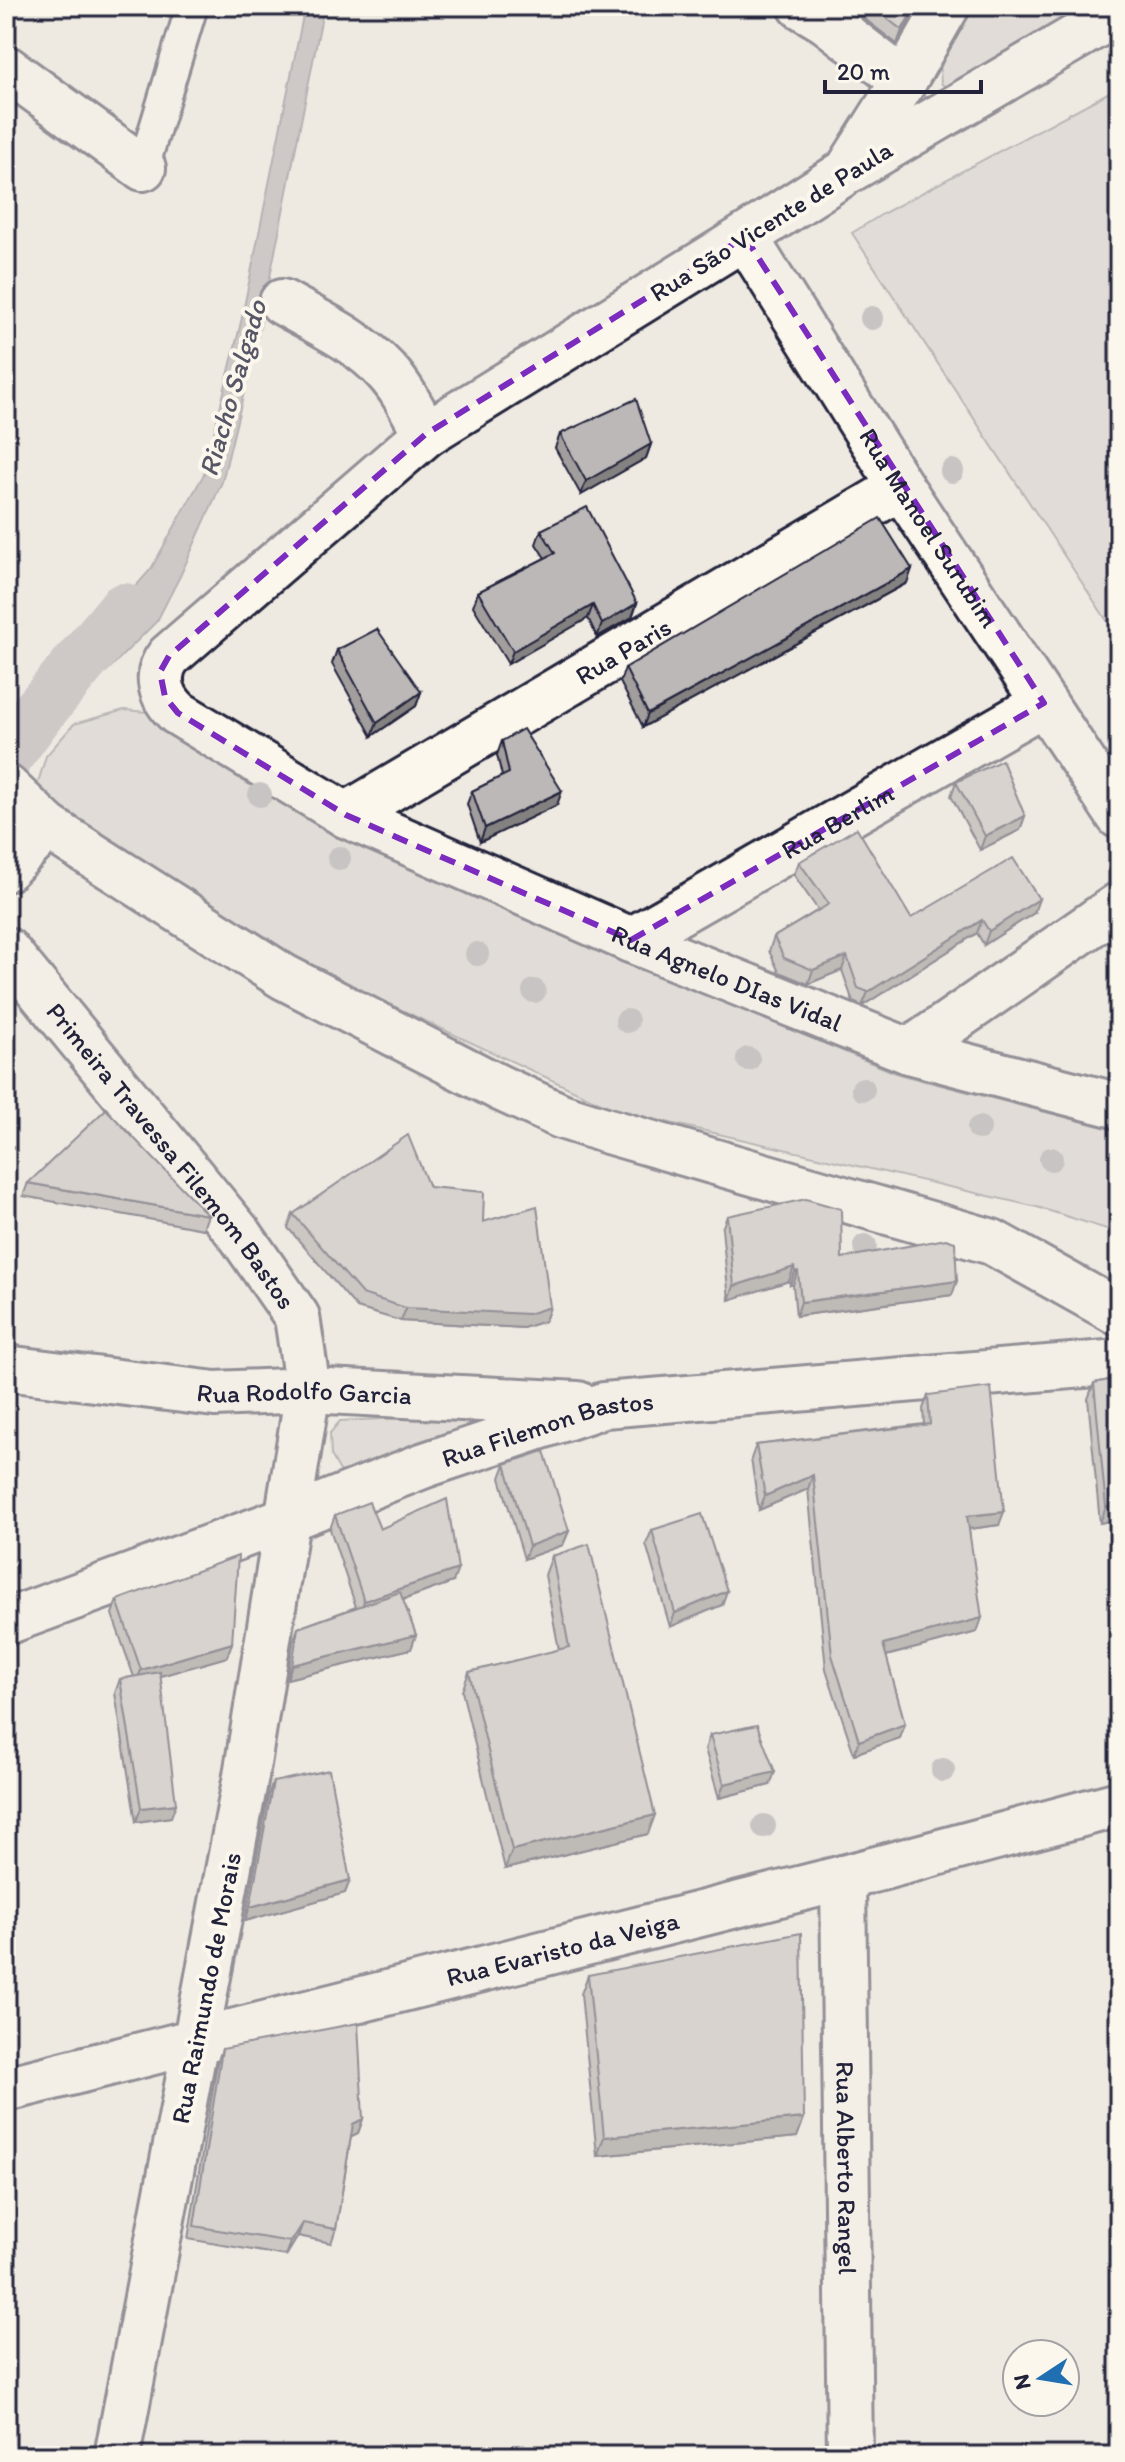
<svg xmlns="http://www.w3.org/2000/svg" width="1125" height="2462" font-family="Itim,sans-serif">
<rect width="100%" height="100%" fill="#eeeae2"/>
<filter id="ink" filterUnits="userSpaceOnUse"><feTurbulence type="fractalNoise" baseFrequency=".0125" numOctaves="2"/><feDisplacementMap in="SourceGraphic" scale="16" xChannelSelector="R" yChannelSelector="G"/><feConvolveMatrix kernelMatrix="1 2 1 2 8 2 1 2 1" color-interpolation-filters="sRGB"/></filter>
<g filter="url(#ink)">
<g fill="#d0cdc9" stroke="#797882" stroke-width="2">
<path d="M972 6H1102L950 92 941 83 940 69 947 52Z"/>
<path d="M1119 87V639L852 233 884 213Z"/>
<path d="M124 710 159 713 616 957 898 1074 1119 1131V1233L1037 1207 618 1111 288 957 63 809 37 786 46 756 74 724Z"/>
<path d="M464 1415 473 1417 479 1424 351 1475 340 1471 331 1455 330 1433 340 1421Z"/>
</g>
<path fill="#a6a3a7" stroke="#716f7c" stroke-width="2" d="M305 6H324L260 327 222 482 181 574 157 621 96 682 71 660 151 569 204 474 241 322Z"/>
<g fill="none" stroke-linecap="round" stroke-linejoin="round">
<path stroke="#a6a3a7" stroke-width="54" d="M6 756 36 715 124 610"/>
<defs>
<path id="lane" d="M143 168 192 6"/>
<g id="street">
<path d="M801 6 826 21 904 81"/>
<path id="s1" d="M1119 12 846 172 745 237 426 434 169 656C154 675 161 697 178 713L346 815 631 940 909 1051 1119 1106"/>
<path d="M6 68 143 168"/>
<path d="M851 165 904 81 947 6"/>
<path id="s2" d="M745 237 901 487 1119 816"/>
<path d="M282 302C317 322 358 340 386 371 403 389 414 413 426 434"/>
<path d="M6 787 48 827 284 977 500 1088 561 1116 608 1131 992 1242 1119 1313"/>
<path id="s3" d="M346 815 901 487"/>
<path d="M6 869 48 827"/>
<path id="s4" d="M631 940 1044 703"/>
<path id="s5" d="M6 950 241 1236 297 1317 308 1390 246 1776 117 2456"/>
<path d="M909 1051 1119 905"/>
<path id="s6" d="M6 1368 215 1394 308 1390 578 1404"/>
<path id="s7" d="M6 1622 287 1519 425 1465 604 1405 1119 1362"/>
<path id="s8" d="M843 1878 850 2456"/>
<path id="s9" d="M6 2089 843 1878 1119 1804"/>
</g>
</defs>
<use href="#lane" stroke="#22223b" stroke-width="36"/>
<use href="#street" stroke="#22223b" stroke-width="50"/>
<use href="#lane" stroke="#fbf7ec" stroke-width="30"/>
<use href="#street" stroke="#fbf7ec" stroke-width="44"/>
</g>
<g fill="#9a989e">
<circle cx="872" cy="318" r="12"/>
<circle cx="952" cy="471" r="12"/>
<circle cx="260" cy="795" r="12"/>
<circle cx="339" cy="858" r="12"/>
<circle cx="477" cy="954" r="12"/>
<circle cx="534" cy="991" r="12"/>
<circle cx="627" cy="1021" r="12"/>
<circle cx="748" cy="1059" r="12"/>
<circle cx="863" cy="1089" r="12"/>
<circle cx="979" cy="1128" r="12"/>
<circle cx="1051" cy="1159" r="12"/>
<circle cx="865" cy="1246" r="12"/>
<circle cx="943" cy="1770" r="12"/>
<circle cx="764" cy="1826" r="12"/>
</g>
<g fill="#a29e9e" stroke="#22223b" stroke-width="2">
<path d="M848 6H916L911 18 897 44Z"/>
<path d="M560 434 651 444 646 458 581 495 555 448Z"/>
<path d="M541 530 637 603 632 617 597 637 588 618 508 664 473 606 478 592 545 558 536 544Z"/>
<path d="M907 583 643 727 620 682 625 668Z"/>
<path d="M337 650 421 692 416 706 372 736 332 664Z"/>
<path d="M502 741 557 805 480 842 467 804 472 791 502 776 497 755Z"/>
<path d="M956 782 1025 816 1020 830 980 850 951 796Z"/>
<path d="M799 862 911 918 1034 913 984 945 977 933 862 1006 853 1002 842 970 808 984 779 972 769 951 774 937 818 910 794 875Z"/>
<path d="M28 1183 208 1215 203 1229 23 1196Z"/>
<path d="M429 1187 483 1222 550 1307 545 1321 523 1328 401 1321 357 1308 288 1228 293 1214Z"/>
<path d="M727 1216 842 1258 952 1295 796 1316 793 1285H790L789 1281 729 1300 722 1229Z"/>
<path d="M1119 1378V1519L1100 1523 1088 1399 1094 1383Z"/>
<path d="M928 1395 999 1525 969 1529 977 1632 886 1656 905 1724 900 1738 854 1754 826 1669 808 1489 759 1510 751 1459 756 1445 924 1424 923 1409Z"/>
<path d="M505 1464 569 1531 563 1545 524 1559 500 1478Z"/>
<path d="M335 1515 380 1529 453 1582 403 1600 416 1635 411 1649 287 1679 293 1642 298 1628 356 1607 330 1529Z"/>
<path d="M652 1530 722 1605 670 1627 646 1544Z"/>
<path d="M552 1556 648 1834 505 1869 462 1691 469 1672 559 1650 545 1575Z"/>
<path d="M117 1600 232 1643 227 1657 160 1676 171 1817 136 1822 115 1693 120 1679 134 1677 112 1614Z"/>
<path d="M710 1735 770 1785 719 1798 705 1749Z"/>
<path d="M273 1782 350 1880 345 1893 245 1921 268 1796Z"/>
<path d="M588 1975 804 2118 797 2137 597 2156 581 1994Z"/>
<path d="M222 2049 363 2119 358 2133 351 2136 336 2229 331 2243 298 2236 286 2256 188 2239 217 2063Z"/>
</g>
<g fill="#848181" stroke="#22223b" stroke-width="2">
<path d="M916 6 911 18 897 44 902 30Z"/>
<path d="M651 444 646 458 581 495 586 481Z"/>
<path d="M912 569 907 583 643 727 648 714Z"/>
<path d="M637 603 632 617 597 637 602 624Z"/>
<path d="M593 605 588 618 508 664 513 651Z"/>
<path d="M421 692 416 706 372 736 377 723Z"/>
<path d="M562 791 557 805 480 842 485 828Z"/>
<path d="M1025 816 1020 830 980 850 985 836Z"/>
<path d="M1039 899 1034 913 984 945 989 931Z"/>
<path d="M982 920 977 933 862 1006 868 992Z"/>
<path d="M847 956 842 970 808 984 813 970Z"/>
<path d="M794 1267 789 1281 729 1300 734 1286Z"/>
<path d="M798 1271 793 1285H790L795 1272Z"/>
<path d="M957 1281 952 1295 796 1316 801 1302Z"/>
<path d="M550 1307 545 1321 523 1328 401 1321 406 1308Z"/>
<path d="M813 1475 808 1489 759 1510 765 1496Z"/>
<path d="M1119 1505V1519L1100 1523 1106 1507Z"/>
<path d="M1004 1512 999 1525 962 1530 967 1516Z"/>
<path d="M569 1531 563 1545 524 1559 529 1546Z"/>
<path d="M458 1569 453 1582 359 1615 364 1601Z"/>
<path d="M727 1591 722 1605 670 1627 675 1613Z"/>
<path d="M982 1618 977 1632 878 1658 883 1644Z"/>
<path d="M416 1635 411 1649 287 1679 292 1665Z"/>
<path d="M232 1643 227 1657 136 1683 141 1670Z"/>
<path d="M905 1724 900 1738 854 1754 859 1741Z"/>
<path d="M775 1772 770 1785 719 1798 724 1784Z"/>
<path d="M176 1804 171 1817 136 1822 141 1808Z"/>
<path d="M655 1815 648 1834 505 1869 512 1850Z"/>
<path d="M350 1880 345 1893 245 1921 250 1907Z"/>
<path d="M804 2118 797 2137 597 2156 604 2137Z"/>
<path d="M363 2119 358 2133 348 2138 353 2124Z"/>
<path d="M303 2223 298 2236 286 2256 291 2242Z"/>
</g>
<g fill="#bcb8b8" stroke="#22223b" stroke-width="2">
<path d="M871 6H915L902 30Z"/>
<path d="M636 399 651 444 586 481 560 434Z"/>
<path d="M587 507 637 603 602 624 593 605 513 651 478 592 555 553 541 530Z"/>
<path d="M880 518 912 569 648 714 625 668Z"/>
<path d="M377 629 421 692 377 723 337 650Z"/>
<path d="M523 729 562 791 485 828 472 791 509 773 502 741Z"/>
<path d="M1002 760 1025 816 985 836 956 782Z"/>
<path d="M857 828 911 918 1013 858 1039 899 989 931 982 920 868 992 858 988 847 956 813 970 784 958 774 937 829 904 799 862Z"/>
<path d="M106 1109 208 1215 28 1183Z"/>
<path d="M408 1135 429 1187 484 1192 483 1222 537 1206 550 1307 528 1314 406 1308 362 1294 293 1214Z"/>
<path d="M806 1199 841 1209 842 1258 946 1239 955 1242 957 1281 801 1302 798 1271 795 1272 794 1267 734 1286 727 1216Z"/>
<path d="M1119 1378V1505L1106 1507 1094 1383Z"/>
<path d="M991 1387 1004 1512 967 1516 982 1618 883 1644 905 1724 859 1741 832 1655 813 1475 765 1496 756 1445 930 1424 928 1395Z"/>
<path d="M544 1451 569 1531 529 1546 505 1464Z"/>
<path d="M447 1499 458 1569 364 1601 335 1515 369 1502 380 1529Z"/>
<path d="M702 1514 727 1591 675 1613 652 1530Z"/>
<path d="M589 1544 655 1815 512 1850 469 1672 569 1647 552 1556Z"/>
<path d="M238 1556 232 1643 141 1670 117 1600Z"/>
<path d="M400 1592 416 1635 292 1665 298 1628Z"/>
<path d="M160 1672 176 1804 141 1808 120 1679Z"/>
<path d="M757 1725 775 1772 724 1784 710 1735Z"/>
<path d="M329 1770 350 1880 250 1907 273 1782Z"/>
<path d="M801 1933 804 2118 604 2137 588 1975Z"/>
<path d="M358 2023 363 2119 353 2124 336 2229 303 2223 291 2242 194 2226 222 2049Z"/>
</g>
</g>
<path d="M0 0H1125V2462H0ZM745 237 1044 703 631 940 346 815 178 713 165 697 160 672 169 656 426 434Z" fill="#eeeae2" fill-opacity=".55" fill-rule="evenodd"/>
<path fill="none" stroke="#7b2cbf" stroke-width="6" stroke-dasharray="16 10" stroke-linejoin="round" d="M745 237 1044 703 631 940 346 815 178 713 165 697 160 672 169 656 426 434Z"/>
<g text-anchor="middle" dominant-baseline="central" stroke-width="8" stroke-linejoin="round" paint-order="stroke">
<g font-size="26" fill="#22223b" stroke="#fbf7ec">
<text transform="translate(771 221) rotate(-32)">Rua São Vicente de Paula</text>
<text stroke="none"><textPath href="#s2" startOffset="344">Rua Manoel Surubim</textPath></text>
<text stroke="none"><textPath href="#s3" startOffset="322">Rua Paris</textPath></text>
<text stroke="none"><textPath href="#s4" startOffset="238">Rua Berlim</textPath></text>
<text stroke="none"><textPath href="#s1" startOffset="1826">Rua Agnelo DIas Vidal</textPath></text>
<text stroke="none"><textPath href="#s5" startOffset="264">Primeira Travessa Filemom Bastos</textPath></text>
<text stroke="none"><textPath href="#s6" startOffset="300">Rua Rodolfo Garcia</textPath></text>
<text stroke="none"><textPath href="#s7" startOffset="576">Rua Filemon Bastos</textPath></text>
<text stroke="none"><textPath href="#s9" startOffset="574">Rua Evaristo da Veiga</textPath></text>
<text transform="translate(206 1988) rotate(-79)">Rua Raimundo de Morais</text>
<text stroke="none"><textPath href="#s8" startOffset="290">Rua Alberto Rangel</textPath></text>
</g>
<g font-size="28" font-style="italic" fill="#575666" stroke="#fbf7ec">
<text transform="translate(232 388) rotate(-74)">Riacho Salgado</text>
</g>
</g>
<rect width="1125" height="2462" fill="none" stroke="#fbf7ec" stroke-width="32"/>
<rect x="16" y="16" width="1093" height="2430" fill="none" stroke="#22223b" stroke-width="3" filter="url(#ink)"/>
<g transform="translate(1041 2378) rotate(258)"><circle r="38" fill="#fbf7ec" stroke="#a4a2a5" stroke-width="2"/>
<path d="M0-6L14 30L0 20L-14 30Z" fill="#1f6fb2"/>
<text y="-12" font-size="22" font-weight="bold" text-anchor="middle" fill="#22223b">N</text>
</g>
<path d="M825 80v12h156v-12" fill="none" stroke="#22223b" stroke-width="4"/>
<text x="837" y="80" font-size="24" fill="#22223b" stroke="#fbf7ec" stroke-width="6" paint-order="stroke">20 m</text>
</svg>
